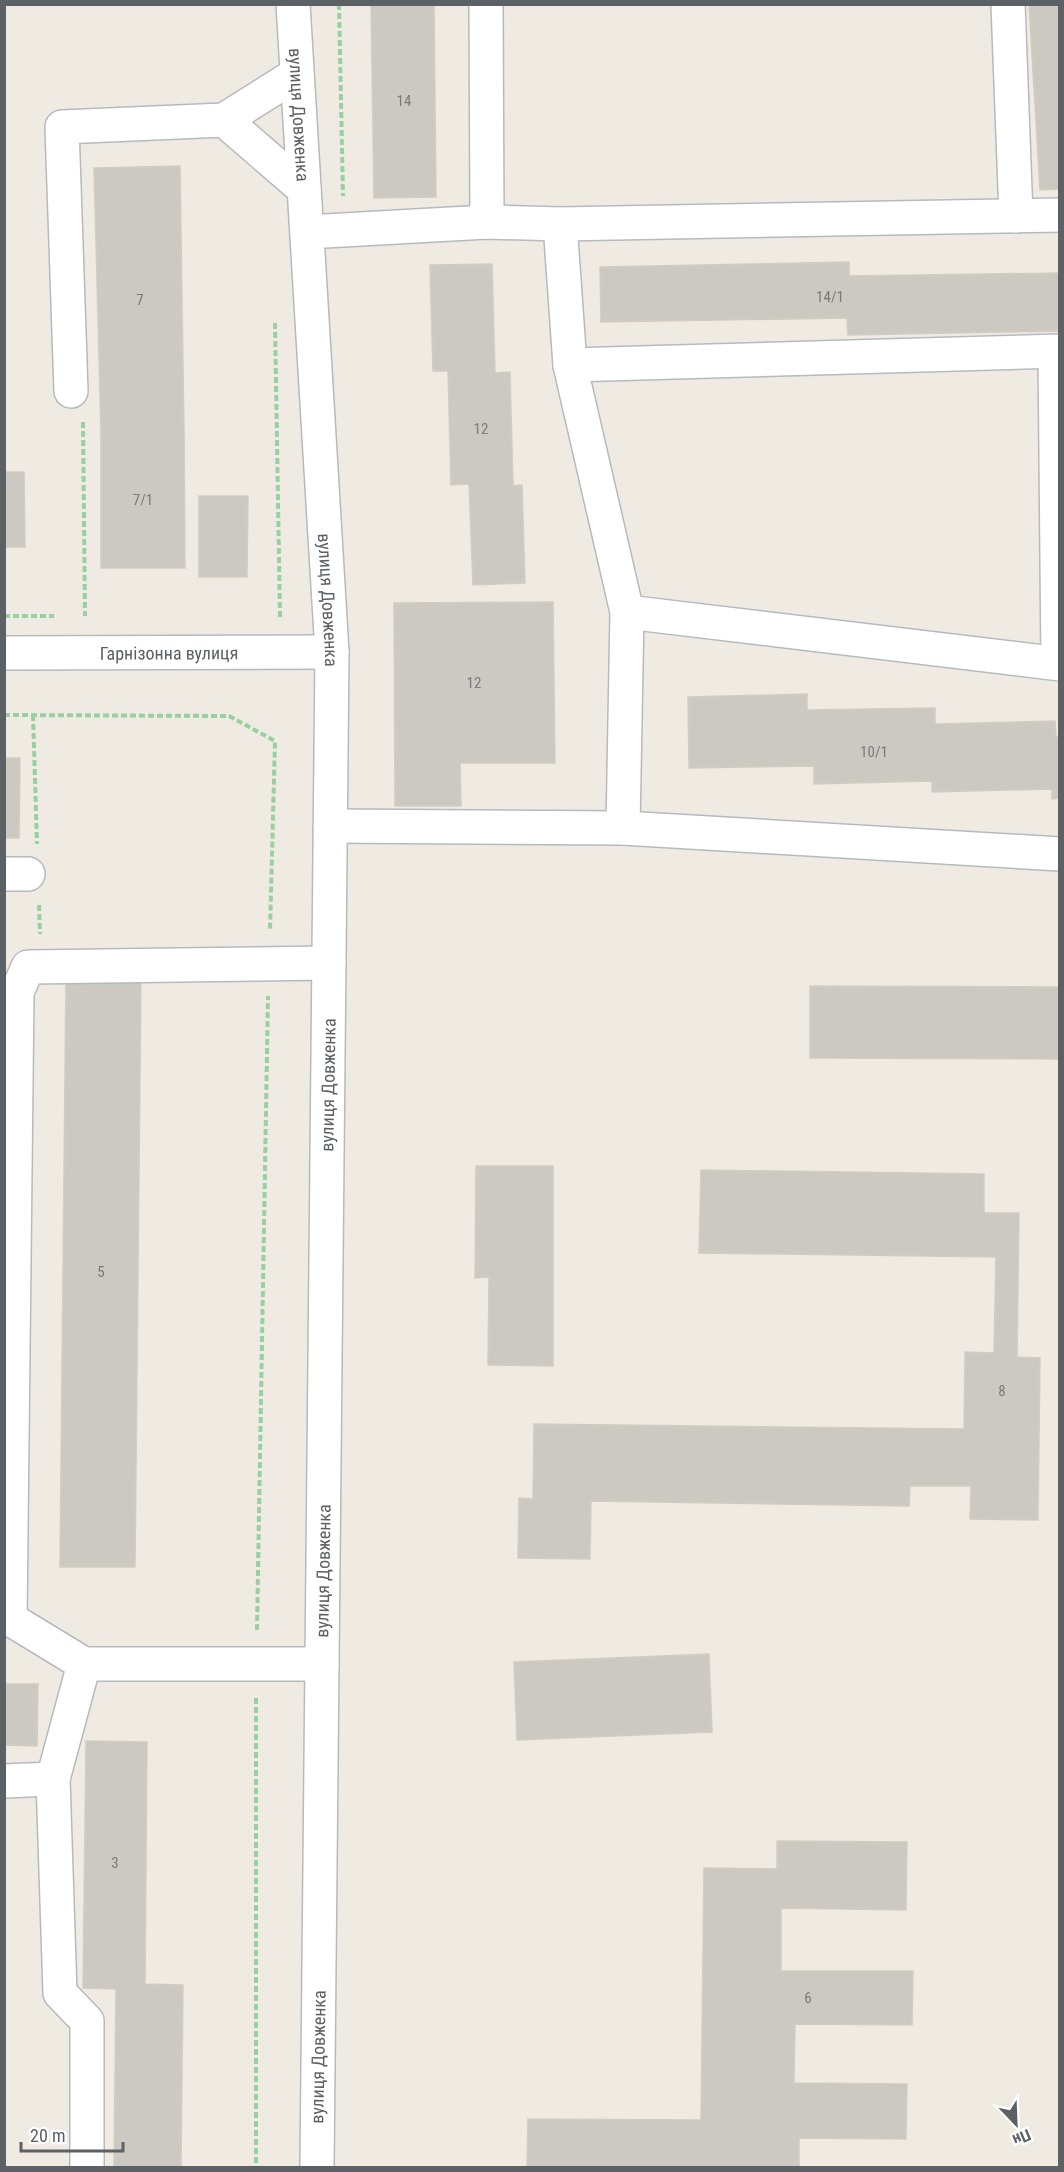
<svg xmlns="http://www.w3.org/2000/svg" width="1064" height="2172" font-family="'Roboto Condensed',sans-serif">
<rect width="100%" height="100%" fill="#efebe3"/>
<g fill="#ccc8c2" stroke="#d4ccc0" stroke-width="1.5">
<path d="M371 4H434L436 197 374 198Z"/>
<path d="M1029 4H1060V189L1040 190Z"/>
<path d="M180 166 184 432H101L94 168Z"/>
<path d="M849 262V276L1060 273V331L848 335 847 318 601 322 600 267Z"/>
<path d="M492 264 495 373 510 372 513 486 522 485 525 583 473 585 469 484 451 485 448 371H433L430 265Z"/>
<path d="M101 432H184L185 568H101Z"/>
<path d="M4 472H24L25 547H4Z"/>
<path d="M199 496H248L247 577H199Z"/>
<path d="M553 602 555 763H460L461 806H395L394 603Z"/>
<path d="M807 694V710L935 708V724L1055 721 1056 737H1060V798L1052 799V789L932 792V781L814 784V766L689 768 688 697Z"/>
<path d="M4 758H20L19 838H4Z"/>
<path d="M66 977H141L135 1567H60Z"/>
<path d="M810 986 1060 987V1059L810 1058Z"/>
<path d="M476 1166H553V1366L488 1365 489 1277 475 1278Z"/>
<path d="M701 1170 984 1174V1213H1019L1017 1357 1040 1358 1038 1520 970 1519 971 1486H910L909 1506 591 1501 590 1559 518 1558 519 1498 533 1499 534 1424 964 1429 965 1352 994 1353 996 1257 699 1253Z"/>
<path d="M709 1654 712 1732 517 1740 514 1662Z"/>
<path d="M4 1684H38L37 1746 4 1745Z"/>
<path d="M86 1741 147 1742 145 1984 183 1985 181 2168H114L116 1989 83 1988Z"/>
<path d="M777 1841 907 1842 906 1910 781 1908V1971H913L912 2025 795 2024 794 2083 907 2084 906 2139 799 2138V2168H527L528 2119 701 2120 704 1868 777 1869Z"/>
</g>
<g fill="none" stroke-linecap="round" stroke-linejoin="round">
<defs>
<g id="minor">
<path id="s1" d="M293 4 332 652 317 2168"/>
<path d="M486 4 487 222"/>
<path d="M1008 4 1016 216"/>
<path d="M224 120 297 74"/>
<path d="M560 224 570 365 627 612 623 828"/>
<path d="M307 232 487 222 560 224 1060 215"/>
<path d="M1055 352 1058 663"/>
<path d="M570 365 1060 351"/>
<path d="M71 391 62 127 224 120 304 189"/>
<path d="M627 612 1060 664"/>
<path id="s2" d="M4 653 332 652"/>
<path d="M330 826 623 828 1060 854"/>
<path d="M4 874H28"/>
<path d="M4 992H17L28 967 329 963"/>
<path d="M4 1618 10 1619 84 1664H322"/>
<path d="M10 1619 17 992"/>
<path d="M53 1779 60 1993 87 2021V2168"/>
<path d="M4 1781 53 1779 84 1664"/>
</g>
</defs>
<use href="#minor" stroke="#b6babe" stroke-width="36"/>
<g stroke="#98d0a0" stroke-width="4" stroke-dasharray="6 3" stroke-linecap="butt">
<path d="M339 4 343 196"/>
<path d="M275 323 280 617"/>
<path d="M83 422 85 616"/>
<path d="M4 616H54"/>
<path d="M4 715 229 716 275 741 270 931"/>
<path d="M33 715 37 844"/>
<path d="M39 905 40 934"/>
<path d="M257 1630 268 996"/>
<path d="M256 1698V2168"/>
</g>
<use href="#minor" stroke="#fff" stroke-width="33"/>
</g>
<g text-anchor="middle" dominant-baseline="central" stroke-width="6" stroke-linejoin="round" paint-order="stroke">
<g font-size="15" fill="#777b7c">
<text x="404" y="101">14</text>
<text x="830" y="297">14/1</text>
<text x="140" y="300">7</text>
<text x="481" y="429">12</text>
<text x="143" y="500">7/1</text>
<text x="474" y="683">12</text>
<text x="874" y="752">10/1</text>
<text x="101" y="1272">5</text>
<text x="1002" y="1391">8</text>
<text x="115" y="1863">3</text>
<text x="808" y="1998">6</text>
</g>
<g font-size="18" fill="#5b6165" stroke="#fff">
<text stroke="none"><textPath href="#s1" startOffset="111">вулиця Довженка</textPath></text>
<text stroke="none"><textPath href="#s1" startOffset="597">вулиця Довженка</textPath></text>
<text stroke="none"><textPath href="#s2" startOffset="165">Гарнізонна вулиця</textPath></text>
<text transform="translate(328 1085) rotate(-89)">вулиця Довженка</text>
<text transform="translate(323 1571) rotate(-89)">вулиця Довженка</text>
<text transform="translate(318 2057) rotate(-89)">вулиця Довженка</text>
</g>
</g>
<rect width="1064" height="2172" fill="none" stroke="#5b6165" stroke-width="12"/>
<g transform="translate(1016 2124) rotate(157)" stroke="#ffffff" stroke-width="4.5" paint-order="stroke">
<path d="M0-4.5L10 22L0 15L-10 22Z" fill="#5b6165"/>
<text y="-9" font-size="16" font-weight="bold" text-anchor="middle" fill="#5b6165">Пн</text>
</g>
<path d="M21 2142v9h102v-9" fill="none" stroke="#5b6165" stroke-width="3"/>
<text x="30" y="2142" font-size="18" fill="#5b6165" stroke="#ffffff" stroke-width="4.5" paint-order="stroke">20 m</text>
</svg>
